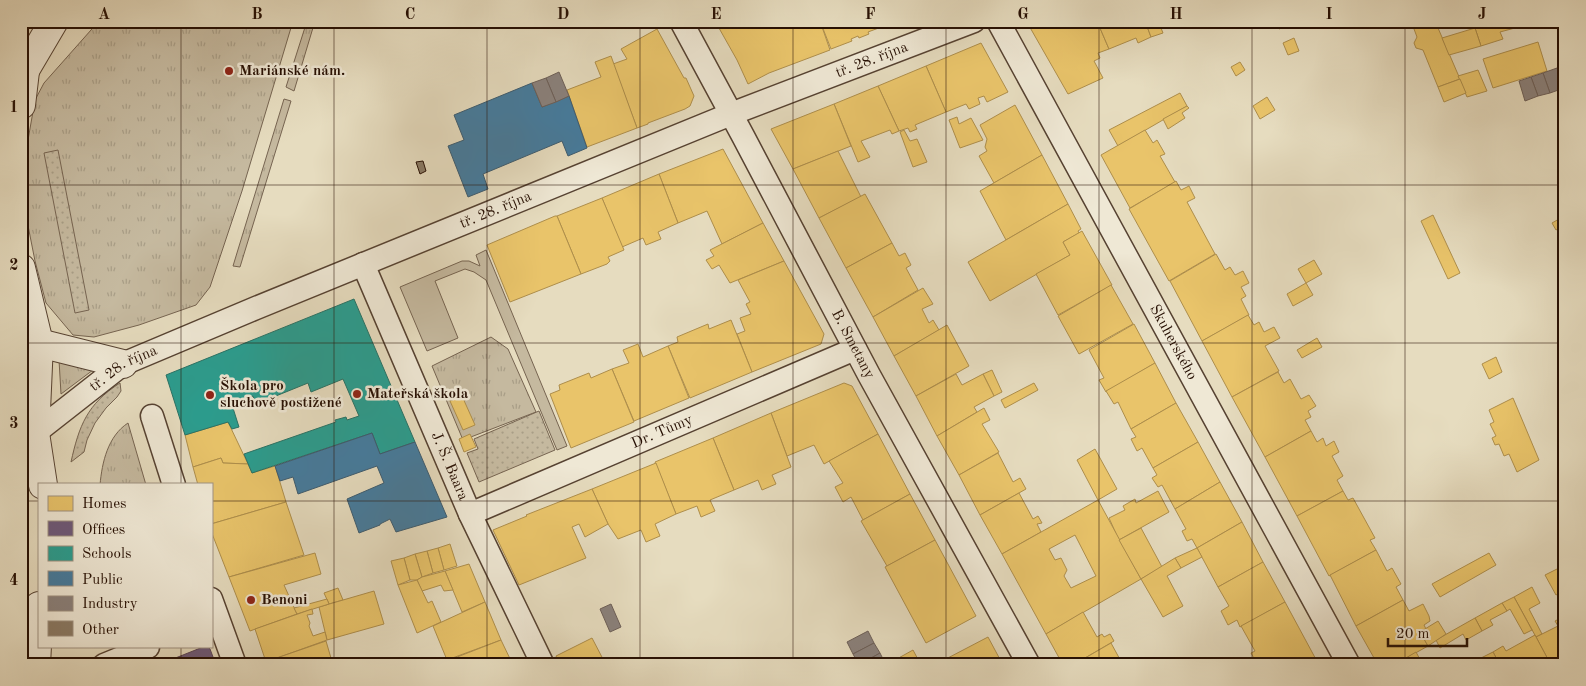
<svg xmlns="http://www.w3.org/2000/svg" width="1586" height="686" font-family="'Old Standard TT',serif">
<defs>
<pattern id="grass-tufts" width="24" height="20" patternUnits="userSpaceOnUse" patternTransform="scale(1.25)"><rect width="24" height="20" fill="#c5b99f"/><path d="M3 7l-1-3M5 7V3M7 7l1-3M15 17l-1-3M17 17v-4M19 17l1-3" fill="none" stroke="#a99e87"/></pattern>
<pattern id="garden-dots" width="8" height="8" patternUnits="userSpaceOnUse" patternTransform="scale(1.25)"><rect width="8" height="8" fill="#c5b99f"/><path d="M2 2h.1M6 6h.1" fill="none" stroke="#a99e87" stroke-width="1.8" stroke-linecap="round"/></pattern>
</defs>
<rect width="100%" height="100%" fill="#e6dcbf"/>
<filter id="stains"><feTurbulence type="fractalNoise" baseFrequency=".004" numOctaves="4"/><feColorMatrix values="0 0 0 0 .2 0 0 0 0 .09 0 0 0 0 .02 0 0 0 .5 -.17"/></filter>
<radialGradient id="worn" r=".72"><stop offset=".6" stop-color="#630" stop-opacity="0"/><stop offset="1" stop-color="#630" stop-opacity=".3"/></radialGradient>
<g fill="url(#grass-tufts)" stroke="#766451">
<path d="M99 21H293L242 191 210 287 196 305 139 325 94 337 73 335 46 303 35 261 21 190V180L35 100 44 83Z"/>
<path d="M307 21H315L294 91 286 87Z"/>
<path d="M284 99 291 101 240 267 233 266Z"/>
<path d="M491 337 508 349 536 412 463 440 432 366Z"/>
<path d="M59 360 93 370 61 394Z"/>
<path d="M128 423 146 485H100C102 462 108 436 128 423Z"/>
</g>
<g fill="url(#garden-dots)" stroke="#766451">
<path d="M58 150 89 310 75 313 44 153Z"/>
<path d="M120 383 121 391 117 397 106 408 95 423 87 440 84 452 71 462C79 426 87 404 120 383Z"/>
<path d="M539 411 555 450 479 482 467 453 478 449 474 439Z"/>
</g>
<path fill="#c5b99f" stroke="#766451" d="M486 250 567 446 557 450 486 280 474 272 465 269 435 281 458 338 427 351 400 287 462 261H469L480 266 476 255Z"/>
<g fill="#e9c46a" stroke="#ae8e4b" fill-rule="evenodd">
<path d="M715 21H820L830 50 769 73 748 84 737 60Z"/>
<path d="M820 21H882L884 26 868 32 869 34 859 38 858 36 851 39 852 41 831 49Z"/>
<path d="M1035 21H1097L1109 49 1098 53 1100 58 1094 61 1103 78 1068 94 1028 24Z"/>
<path d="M1097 21H1145L1151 37 1138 43 1136 38 1109 49Z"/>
<path d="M1145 21H1176L1161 28 1163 33 1151 37Z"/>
<path d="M1276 21H1294L1295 23 1279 29Z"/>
<path d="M1411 21H1435L1460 79 1438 87 1423 50 1416 48 1414 43 1417 37Z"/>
<path d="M1497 21H1524L1526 25 1500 32 1503 39 1481 46 1475 28Z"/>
<path d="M1475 28 1481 46 1449 55 1442 38Z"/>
<path d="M657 29 684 78H686L694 96 690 106 685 109 648 123V124L637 128 613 64 627 59 621 49Z"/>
<path d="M1294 38 1299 51 1288 55 1283 43Z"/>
<path d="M1538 42 1547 71 1493 88 1483 59Z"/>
<path d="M981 43 1008 92 987 102 984 96 978 98 980 104 969 109 966 104 946 112 926 66Z"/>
<path d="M611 56 637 128 587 147 567 90 601 77 595 62Z"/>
<path d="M1240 62 1245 70 1236 76 1231 67Z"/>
<path d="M926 66 946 112 915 125 917 129 910 132 908 128 899 131 878 86Z"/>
<path d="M1478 70 1487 91 1467 97 1458 76Z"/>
<path d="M1460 79 1466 93 1444 102 1438 87Z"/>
<path d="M878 86 899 131 892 134 890 130 861 141 870 157 858 162 834 104Z"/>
<path d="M1180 93 1187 106 1118 146 1109 130Z"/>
<path d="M1267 97 1275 110 1260 119 1253 106Z"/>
<path d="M834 104 851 146 793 169 771 129Z"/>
<path d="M1015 105 1042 155 994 183 979 156 987 151 985 147 987 139 980 125Z"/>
<path d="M1187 106 1189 108 1182 113 1185 118 1168 129 1163 119Z"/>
<path d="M957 117 959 124 971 118 983 140 960 148 949 120Z"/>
<path d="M904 130 910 141 917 139 927 162 913 167 900 132Z"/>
<path d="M1145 130 1153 143 1157 140 1165 154 1160 156 1175 182 1130 208 1101 155Z"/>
<path d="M723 149 763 223 722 244 707 211 678 223 659 174Z"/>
<path d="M838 151 861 197 819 218 793 169Z"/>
<path d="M1042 155 1068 204 1006 240 980 191Z"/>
<path d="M659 174 678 223 658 232 661 239 646 245 643 238 622 247 602 198Z"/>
<path d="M1176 181 1181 190 1189 186 1195 198 1187 202 1215 254 1169 281 1129 209Z"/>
<path d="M865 194 892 243 846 268 819 218Z"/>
<path d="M602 198 624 250 608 257 610 261 607 264 581 274 557 216Z"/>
<path d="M1068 204 1081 229 1078 231 1079 233 1063 242 1070 255 990 301 968 262Z"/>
<path d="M1433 215 1460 273 1448 279 1421 221Z"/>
<path d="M555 216H557L581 274 510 302 487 245Z"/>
<path d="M1559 219 1563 226 1556 230 1552 223Z"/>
<path d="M763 223 784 261 730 283 719 265 712 269 706 260 714 256 710 250Z"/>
<path d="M1082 231 1112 285 1058 315 1036 274 1070 255 1063 242Z"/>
<path d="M892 243 899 256 905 253 911 265 906 268 918 290 873 317 846 268Z"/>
<path d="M1216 254 1225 270 1230 267 1235 275 1243 271 1249 283 1241 287 1246 296 1241 299 1249 315 1202 341 1170 281Z"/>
<path d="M1314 260 1322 274 1306 283 1298 269Z"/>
<path d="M784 261 824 334 821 344 752 372 737 334 745 331 740 318 751 314 746 304 750 302 738 280Z"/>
<path d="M1306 283 1313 295 1293 306 1287 294Z"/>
<path d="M1111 285 1133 324 1079 354 1058 316Z"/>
<path d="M923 288 933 304 922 309 929 323 933 320 939 330 894 356 873 317Z"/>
<path d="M1248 315 1254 325 1259 322 1264 332 1274 327 1280 338 1265 346 1279 371 1232 397 1202 341Z"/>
<path d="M731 320 752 372 690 398 668 346 678 342 677 337 708 324 709 329Z"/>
<path d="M1134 324 1155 363 1106 392 1099 380 1104 378 1089 350Z"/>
<path d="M947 325 969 366 916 396 894 356Z"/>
<path d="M1317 338 1322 347 1302 358 1297 350Z"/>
<path d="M638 344 643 357 668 346 689 398 634 421 612 369 629 363 623 350Z"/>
<path d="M1496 357 1502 372 1489 379 1482 364Z"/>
<path d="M1155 363 1176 403 1131 429 1118 402 1114 404 1106 391Z"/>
<path d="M612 369 634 422 571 448 550 394 560 390 559 385 589 373 591 378Z"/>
<path d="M992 370 1002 392 994 396 983 374Z"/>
<path d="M1278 372 1284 383 1290 379 1301 399 1309 395 1316 406 1308 411 1311 417 1305 420 1311 431 1265 457 1232 397Z"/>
<path d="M956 374 962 385 983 374 994 396 974 407 977 412 937 436 916 396Z"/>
<path d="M844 383 852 386 878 434 824 464 814 445 787 456 771 413Z"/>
<path d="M1034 383 1038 390 1005 408 1001 400Z"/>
<path d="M462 396 475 425 463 430 450 401Z"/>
<path d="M1513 398 1539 460 1517 472 1509 454 1504 456 1499 444 1495 445 1492 438 1496 436 1490 424 1494 422 1489 410Z"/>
<path d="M1176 403 1198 442 1153 468 1142 448 1137 451 1131 439 1136 437 1131 429Z"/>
<path d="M984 408 990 420 982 424 999 452 959 475 937 436Z"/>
<path d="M771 413 791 467 772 475 776 484 762 490 758 480 734 490 713 438Z"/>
<path d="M228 422 248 464 223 463 221 458 193 467 185 435Z"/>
<path d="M1311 431 1317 442 1323 438 1326 446 1334 441 1339 452 1332 456 1343 476 1337 480 1343 491 1297 516 1265 457Z"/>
<path d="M470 434 476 447 464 452 459 439Z"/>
<path d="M878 434 910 494 863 520 851 497 843 502 835 487 843 483 829 461Z"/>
<path d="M713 438 734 490 710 500 715 511 701 517 697 506 676 514 655 462Z"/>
<path d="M1198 442 1220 482 1175 509 1162 485 1158 487 1152 478 1157 475 1153 468Z"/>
<path d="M1095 449 1117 489 1098 500 1077 460Z"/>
<path d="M998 453 1013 482 1020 478 1026 489 980 515 959 475Z"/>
<path d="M221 458 223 463 248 464 252 473 275 466 286 502 211 524V485H198L193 467Z"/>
<path d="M656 463 676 514 655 524 660 536 646 542 641 530 618 539 608 524 592 489Z"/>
<path d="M1220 482 1242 522 1197 548 1192 539 1187 541 1182 531 1186 529 1175 509Z"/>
<path d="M592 489 608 524 585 537 579 524 572 527 586 558 519 585 493 530 527 516 526 515Z"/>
<path d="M1158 491 1169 512 1119 540 1109 518 1125 510 1123 506 1135 499 1136 503Z"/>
<path d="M1343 491 1348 500 1353 498 1375 538 1370 540 1376 550 1329 576 1297 516Z"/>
<path d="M1019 493 1033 519 1038 516 1042 523 1037 524 1041 532 1002 554 980 515Z"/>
<path d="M910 494 935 540 887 566 861 521Z"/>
<path d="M1098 500 1141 579 1046 634 1002 554ZM1075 535 1096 576 1071 588 1064 576 1067 570 1061 558 1055 560 1049 549Z"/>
<path d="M286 502 304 555 229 577 211 531V524Z"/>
<path d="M1242 522 1263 562 1218 587 1197 548Z"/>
<path d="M1141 528 1162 567 1141 579 1119 540Z"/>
<path d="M935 540 976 616 926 643 885 567Z"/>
<path d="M450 544 457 566 444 570 438 548Z"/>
<path d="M438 548 444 570 433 573 427 551Z"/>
<path d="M1197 548 1202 557 1181 568 1175 558Z"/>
<path d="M1376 550 1387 571 1392 568 1401 584 1396 587 1403 600 1356 626 1330 575Z"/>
<path d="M427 551 433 573 422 577 415 554Z"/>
<path d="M315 553 321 574 284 585 297 614 250 631 229 577Z"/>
<path d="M1489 553 1496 565 1440 597 1432 584Z"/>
<path d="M415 554 422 577 417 580H410L404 558Z"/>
<path d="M404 558 410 580 398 585 391 561Z"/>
<path d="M1175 558 1181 568 1167 576 1183 606 1163 617 1141 579Z"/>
<path d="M1263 562 1285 602 1240 627 1237 620 1228 625 1221 611 1229 606 1218 587Z"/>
<path d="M469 564 485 602 462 612 445 571Z"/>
<path d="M1565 565V590L1556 595 1545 575Z"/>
<path d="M445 571 453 590 444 591 441 585 422 591 417 580 422 577Z"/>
<path d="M417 580 428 603 432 601 441 622 417 633 398 585Z"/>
<path d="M1532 587 1540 603 1529 609 1542 634 1536 637 1514 597Z"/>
<path d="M338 588 343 600 329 604 324 593Z"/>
<path d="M374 591 384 624 327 640 319 607Z"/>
<path d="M1514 597 1532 630 1524 634 1510 609 1507 611 1502 603Z"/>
<path d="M327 599 329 604 297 614 294 608Z"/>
<path d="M1403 600 1409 611 1423 604 1429 616 1430 621 1424 625 1426 629 1420 632 1428 646 1394 665H1378L1356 626Z"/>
<path d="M485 602 501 640 447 660 433 626Z"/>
<path d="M1285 602 1319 665 1252 664 1256 662 1251 653 1255 651 1241 626Z"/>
<path d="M1502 603 1507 611 1490 620 1493 625 1482 631 1475 618Z"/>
<path d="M312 609 313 614 307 615 310 623 309 626 313 636 325 632 327 640 266 662 255 629Z"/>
<path d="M1083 612 1097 637 1102 634 1104 637 1110 634 1114 641 1073 665H1063L1046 634Z"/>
<path d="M1565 616V665H1551L1536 637 1558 626 1555 621Z"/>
<path d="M1475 618 1482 631 1466 640 1463 634 1440 648 1436 640Z"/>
<path d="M1438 621 1446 634 1428 646 1420 632Z"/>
<path d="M1535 635 1551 665H1500L1493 652 1503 646 1506 651Z"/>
<path d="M988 637 1003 665H946L944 660Z"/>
<path d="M592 638 604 661 607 659 610 665H560L556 656Z"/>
<path d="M501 640 513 665H455L452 659Z"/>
<path d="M326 641 333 665H266L265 662Z"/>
<path d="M1111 643 1123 665H1073Z"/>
<path d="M913 650 921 665H886Z"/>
<path d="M1416 652 1423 665H1394Z"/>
<path d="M1493 652 1500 665H1479L1477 660Z"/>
</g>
<path fill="#6d597a" stroke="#584356" d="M203 647H208L210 649 216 665H158Z"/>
<path fill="#2a9d8f" stroke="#297265" d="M354 299 415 442 380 454 372 433 252 473 244 454 336 422 335 420 346 417 347 420 359 416 343 379 311 392 308 383 261 402 260 399 255 401 253 396 232 405 239 427 232 429 228 422 185 435 166 375Z"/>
<g fill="#457b9d" stroke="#3c5b6f">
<path d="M532 83 542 107 569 96 587 148 568 156 562 141 483 174 488 189 468 197 448 146 464 140 454 115Z"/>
<path d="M372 433 380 454 415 442 447 517 396 532 390 519 380 524V525L359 533 347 499 384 483 377 466 298 494 293 477 280 481 275 466Z"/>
</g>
<g fill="#8a817c" stroke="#6c5f58">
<path d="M1565 66V88H1564L1557 68Z"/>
<path d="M1557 68 1564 88 1550 93 1543 73Z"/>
<path d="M559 72 569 96 556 102 546 78Z"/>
<path d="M1543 73 1550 93 1538 96 1531 77Z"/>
<path d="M1531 77 1538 96 1525 101 1519 81Z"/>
<path d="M546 78 556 102 542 107 532 83Z"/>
<path d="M611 604 621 627 610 632 600 609Z"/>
<path d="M868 631 874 643 853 654 847 642Z"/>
<path d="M874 643 880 653 859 665 853 654Z"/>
<path d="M880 653 886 665H859Z"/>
</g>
<path fill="#8a7a65" stroke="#260f03" d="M423 161 426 171 420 174 416 162Z"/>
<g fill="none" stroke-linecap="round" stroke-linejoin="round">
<defs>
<g id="minor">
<path id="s1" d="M681 21 743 136 869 375 1029 665"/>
<path id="s2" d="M998 21 1349 665"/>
<path id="s3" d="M363 264 470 514 543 665"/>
<path d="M152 416 174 485"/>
<path id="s4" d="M35 433 123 364 256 308 731 114 974 21"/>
<path id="s5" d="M470 514 855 349"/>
<path d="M211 599 235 665"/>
<path d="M104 665 148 647"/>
</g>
<g id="tertiary">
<path d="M21 77 54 21"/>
<path d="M21 105 25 71"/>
<path d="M21 268 39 343 35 433 43 485"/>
<path d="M39 343 123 364"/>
<path d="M36 665 39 606"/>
</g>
</defs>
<use href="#minor" stroke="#564232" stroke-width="25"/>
<use href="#tertiary" stroke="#564232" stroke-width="30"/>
<use href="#minor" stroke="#efe8d5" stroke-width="22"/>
<use href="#tertiary" stroke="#efe8d5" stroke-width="28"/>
</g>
<path fill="none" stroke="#260f03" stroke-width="1" stroke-opacity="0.55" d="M181 21V485M334 21V665M487 21V665M640 21V665M793 21V665M946 21V665M1099 21V665M1252 21V665M1405 21V665M21 185H1565M21 343H1565M21 501H39M211 501H1565M181 647V665"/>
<g fill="#8f2418" stroke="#efe8d5" stroke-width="2">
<circle cx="229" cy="71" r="5"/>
<circle cx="357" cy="394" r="5"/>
<circle cx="210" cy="395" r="5"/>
<circle cx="251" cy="600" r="5"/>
</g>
<g text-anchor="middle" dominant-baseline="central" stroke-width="5" stroke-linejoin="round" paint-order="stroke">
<g font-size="15" fill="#260f03" stroke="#efe8d5">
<text stroke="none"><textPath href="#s4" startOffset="920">tř. 28. října</textPath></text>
<text stroke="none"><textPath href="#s4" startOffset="515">tř. 28. října</textPath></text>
<text stroke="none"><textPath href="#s2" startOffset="366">Skuherského</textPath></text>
<text stroke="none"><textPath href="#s1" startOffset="366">B. Smetany</textPath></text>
<text stroke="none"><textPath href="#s4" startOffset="110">tř. 28. října</textPath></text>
<text stroke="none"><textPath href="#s5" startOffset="209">Dr. Tůmy</textPath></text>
<text stroke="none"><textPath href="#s3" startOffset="220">J. Š. Baara</textPath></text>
</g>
<g font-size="15" font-weight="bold" fill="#260f03" stroke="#efe8d5" text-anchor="start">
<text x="239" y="71">Mariánské nám.</text>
<text x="220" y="386">Škola pro<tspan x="220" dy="17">sluchově postižené</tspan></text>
<text x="367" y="394">Mateřská škola</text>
<text x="261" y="600">Benoni</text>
</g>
</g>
<rect width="1586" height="686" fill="none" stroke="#e6dcbf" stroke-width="55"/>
<rect x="38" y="483" width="175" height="165" fill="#efe8d5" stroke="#9f9181"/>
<rect x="48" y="496" width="25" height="15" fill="#e9c46a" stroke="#9f9181"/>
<text x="82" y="508" font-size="15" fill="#260f03">Homes</text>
<rect x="48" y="521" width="25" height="15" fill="#6d597a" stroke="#9f9181"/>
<text x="82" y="534" font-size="15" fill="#260f03">Offices</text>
<rect x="48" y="546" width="25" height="15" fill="#2a9d8f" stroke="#9f9181"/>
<text x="82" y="558" font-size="15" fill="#260f03">Schools</text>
<rect x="48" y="571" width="25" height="15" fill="#457b9d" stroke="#9f9181"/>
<text x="82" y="584" font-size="15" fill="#260f03">Public</text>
<rect x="48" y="596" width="25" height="15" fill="#8a817c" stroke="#9f9181"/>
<text x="82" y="608" font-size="15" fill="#260f03">Industry</text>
<rect x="48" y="621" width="25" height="15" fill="#8a7a65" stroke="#9f9181"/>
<text x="82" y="634" font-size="15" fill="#260f03">Other</text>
<path d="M1388 638v8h79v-8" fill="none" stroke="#260f03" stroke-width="2.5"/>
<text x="1396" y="638" font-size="15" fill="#260f03" stroke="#efe8d5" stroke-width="4" paint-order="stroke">20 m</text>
<rect x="28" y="28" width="1530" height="630" fill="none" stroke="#260f03" stroke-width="2"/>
<g font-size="16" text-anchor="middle" font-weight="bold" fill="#260f03">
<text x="104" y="19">A</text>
<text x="257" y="19">B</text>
<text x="410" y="19">C</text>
<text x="563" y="19">D</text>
<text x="716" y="19">E</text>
<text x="870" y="19">F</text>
<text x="1023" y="19">G</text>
<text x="1176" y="19">H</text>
<text x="1329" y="19">I</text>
<text x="1482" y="19">J</text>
<text x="14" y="112">1</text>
<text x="14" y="270">2</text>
<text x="14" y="428">3</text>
<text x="14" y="585">4</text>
</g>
<rect width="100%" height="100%" filter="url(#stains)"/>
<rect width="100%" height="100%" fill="url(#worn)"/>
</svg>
